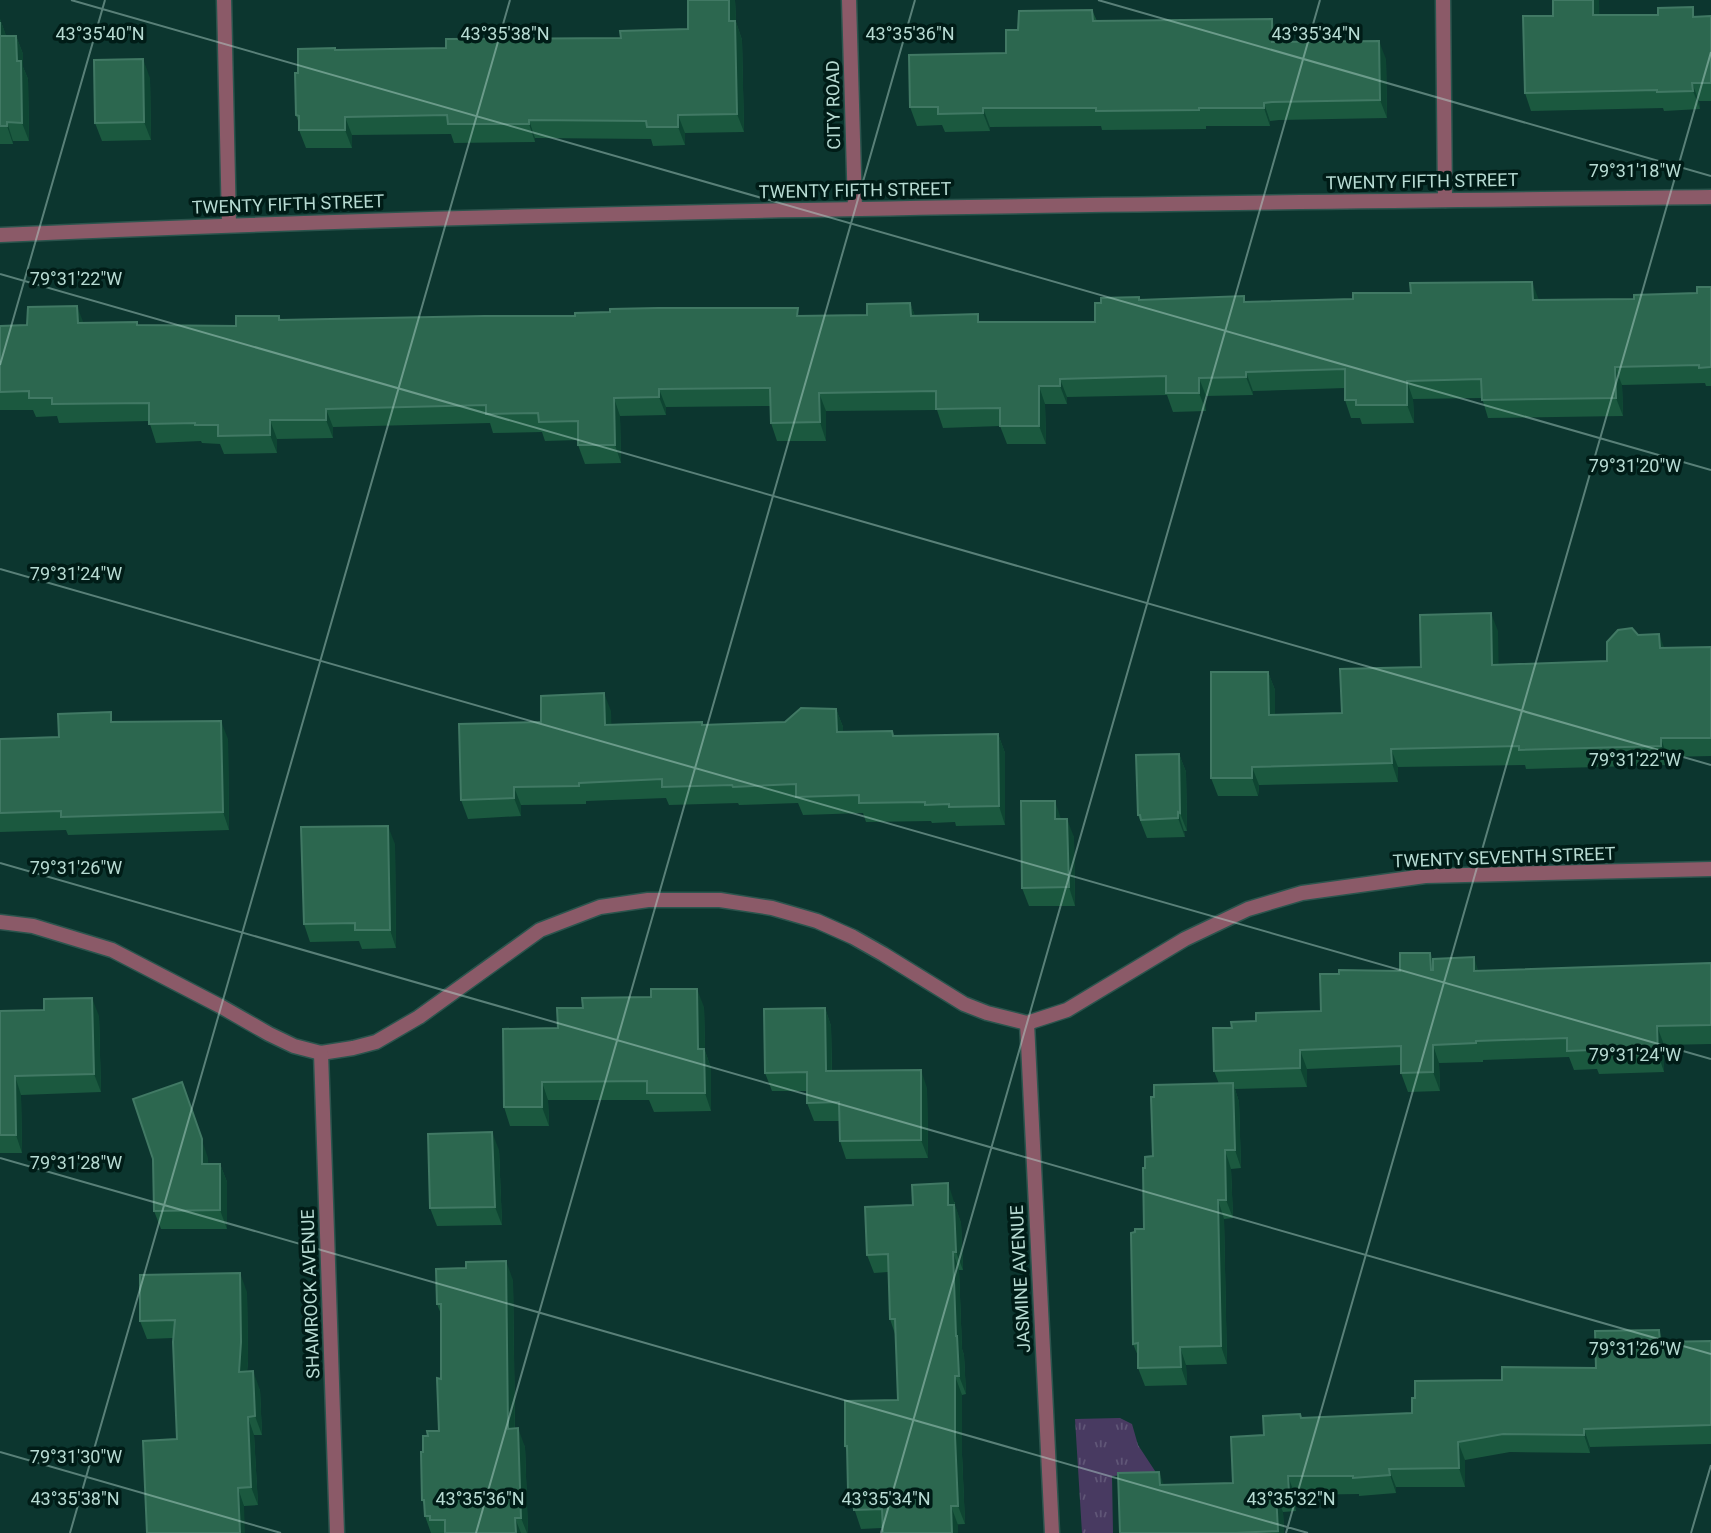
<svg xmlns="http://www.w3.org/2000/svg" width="1711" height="1533" font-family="Roboto,sans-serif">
<defs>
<pattern id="grass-tufts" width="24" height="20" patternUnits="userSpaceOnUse" patternTransform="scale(1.75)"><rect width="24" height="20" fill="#483a61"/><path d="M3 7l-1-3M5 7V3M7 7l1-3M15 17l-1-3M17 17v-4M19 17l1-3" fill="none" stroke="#605677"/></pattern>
</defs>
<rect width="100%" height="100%" fill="#0c362f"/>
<path fill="url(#grass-tufts)" d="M1120 1418 1132 1424 1138 1445 1155 1471 1156 1488 1148 1474 1112 1476 1113 1533H1082L1075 1419Z"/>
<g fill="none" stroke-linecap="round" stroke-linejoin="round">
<defs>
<g id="street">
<path d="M224 0 229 225"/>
<path d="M849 0 855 209"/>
<path d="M1443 0 1445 200"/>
<path d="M0 235C570 209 1141 204 1711 197"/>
<path d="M0 922 33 926 112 950 220 1006 269 1034 294 1046 321 1053 353 1048 376 1042 419 1017 540 930 600 907 648 900H720L772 908 817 921 853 937 883 954 964 1004 987 1013 1027 1023 1067 1010 1185 939 1248 909 1302 893 1425 876 1711 869"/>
<path d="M1027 1023 1052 1533"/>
<path d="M321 1053 337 1533"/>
</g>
</defs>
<use href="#street" stroke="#2b544d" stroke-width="17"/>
<use href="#street" stroke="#8b5a68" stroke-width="14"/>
</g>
<g fill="#1b593f">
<path d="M688 0H735L736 22 742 40 744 132 685 133V145L653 146 651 139 535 138V142L454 143 451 134 352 135V148H306L299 130V124L296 115 298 73 335 48 336 50 446 48 621 38 688 29Z"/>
<path d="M1553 0H1599V15L1711 16V101H1699L1700 109 1664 111 1663 108 1531 111 1525 93 1553 16Z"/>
<path d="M1092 10 1097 21 1278 37V42L1386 59 1387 118 1279 120 1270 121V126H1206V129L1102 130 1101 126 990 127V131L945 132 942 125 917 126 910 107 1006 53 1018 30Z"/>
<path d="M0 19 6 36H16L23 54V67L28 79 29 141H13V144H0Z"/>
<path d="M150 78 151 140 102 141 95 123Z"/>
<path d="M1711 287V386H1706L1705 383 1622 385 1623 416 1488 418 1482 398 1413 399 1414 423 1362 424 1360 418H1351L1345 400V388L1253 391V395L1206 396V411L1173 412 1167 395 1067 397V404H1045L1046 444H1007L1000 426 943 428 937 410 826 411V441H777L771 423 770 406 666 407V415L620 416 621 463 585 464 578 445V440L545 441 542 432 493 433 490 423 333 427V438L277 439V453L224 454 220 444 202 443 201 441 156 443 149 421 59 423 57 416 36 417 33 410H0V326L137 322 138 325 236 326 279 316 281 320 800 316 867 315 910 303 915 316 981 322H1095L1140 299 1246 302 1634 299 1697 293Z"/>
<path d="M1498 631V665L1607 661 1638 635 1664 648 1711 647V756L1667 757 1668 765 1526 769 1525 765 1398 767V782L1259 785 1258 796H1218L1211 778 1268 672 1275 690V715L1342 713 1421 667Z"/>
<path d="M836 709 843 727V732L892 731 894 736 998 734 1005 753V825L956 826 955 822 932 823 931 821 866 822 863 813 803 815 798 803 739 805 738 803 669 805 666 798 586 801V804L521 805V816L468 819 461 800 541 722 611 711V724L702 722 703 725 785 722Z"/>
<path d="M114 722 228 739 229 830 68 835 66 830 0 832V739L59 737Z"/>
<path d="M1179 754 1186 772 1187 831H1184L1185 837 1147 838 1138 815Z"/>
<path d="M1061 819 1074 837 1075 906H1029L1022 888Z"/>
<path d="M395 844 396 948 362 949 359 941 310 942 304 924Z"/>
<path d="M1433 959 1479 971 1711 963V1044L1664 1045V1072L1599 1074 1597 1069 1574 1070 1569 1057 1483 1060V1062L1439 1063 1440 1091 1408 1092 1401 1073V1065L1307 1069V1087L1235 1089 1239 1102 1241 1168 1231 1169 1233 1218 1224 1219 1227 1364 1186 1365 1187 1385 1145 1386 1138 1368V1356L1133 1344 1135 1232 1144 1229 1145 1168 1153 1156 1219 1084 1214 1071 1232 1028 1256 1021 1321 1011 1400 971Z"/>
<path d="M704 1007 705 1051 711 1068V1111L654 1112 649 1100H548L549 1126H510L504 1107 558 1028Z"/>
<path d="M825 1008 831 1026 832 1071 927 1088 928 1158 846 1159 840 1141 839 1121H814L807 1103V1091H772L765 1073Z"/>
<path d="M0 1011 99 1016 101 1092 21 1095 22 1153H0Z"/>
<path d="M499 1150 502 1225 437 1226 430 1208Z"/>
<path d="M208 1158V1164H220L227 1182V1229H161L154 1211Z"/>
<path d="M955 1202V1206L961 1223 963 1270H959L962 1349 964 1355 966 1394 962 1395V1454L965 1524 861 1529 848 1490 847 1452 845 1446 898 1400 895 1334 890 1319 888 1272 874 1273 867 1255 913 1205Z"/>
<path d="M513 1280 515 1428 525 1447 528 1533H431L425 1516V1507L422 1500 423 1452 428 1436 439 1431 441 1379V1314L437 1304Z"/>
<path d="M247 1292 248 1361 247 1372 260 1390 262 1435H254L258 1505 244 1506 177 1439 173 1338 147 1339 140 1321Z"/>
<path d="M1711 1341V1444L1590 1447V1453L1510 1452 1465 1460V1487H1396V1493L1359 1496V1494L1295 1495 1296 1511 1283 1512 1284 1533H1120L1164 1485 1233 1483 1264 1435 1300 1414 1302 1418 1412 1413 1415 1398 1502 1380 1596 1368 1664 1342Z"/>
</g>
<g fill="#0e4532">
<path d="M729 0H735L736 22 742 40 744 132 737 114 729 21Z"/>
<path d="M1593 0H1599L1600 34 1593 15Z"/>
<path d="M0 19 7 38 0 36Z"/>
<path d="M1272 19 1278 37 1279 61 1272 42Z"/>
<path d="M16 36 23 54V67L28 79 29 141 22 123 17 61Z"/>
<path d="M1379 41 1386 59 1387 118 1380 100Z"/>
<path d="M143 59 150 78 151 140 144 122Z"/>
<path d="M1692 83 1699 101 1700 109 1693 91Z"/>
<path d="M1264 103 1270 121V126L1264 108Z"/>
<path d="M983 108 990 127V131L983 113Z"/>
<path d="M678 115 685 133V145L678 127Z"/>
<path d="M345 117 352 135V148L345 130Z"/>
<path d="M529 120 535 138V142L529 124Z"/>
<path d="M7 122 13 141V144L7 126Z"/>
<path d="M1532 282 1539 300H1533Z"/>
<path d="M910 303 917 321 911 316Z"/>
<path d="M77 306 84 324 78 323Z"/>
<path d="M1615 367 1622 385 1623 416 1616 398Z"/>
<path d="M1246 372 1253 391V395L1246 377Z"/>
<path d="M1199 378 1206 396V411L1199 393Z"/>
<path d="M1060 379 1067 397V404L1060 386Z"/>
<path d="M1407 381 1413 399 1414 423 1407 405Z"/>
<path d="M1039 386 1045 404 1046 444 1039 426Z"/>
<path d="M659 389 666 407V415L659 397Z"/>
<path d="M819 393 826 411V441L820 422Z"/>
<path d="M614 398 620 416 621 463 615 445Z"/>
<path d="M326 409 333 427V438L326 420Z"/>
<path d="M270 420 277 439V453L270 435Z"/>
<path d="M1491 613 1498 631 1499 684 1492 665Z"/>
<path d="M1659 634 1666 652 1660 648Z"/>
<path d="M1268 672 1275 690V733L1269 715Z"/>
<path d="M604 693 611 711 612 743 605 725Z"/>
<path d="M836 709 843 727 844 750 837 732Z"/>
<path d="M221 721 228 739 229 830 223 812Z"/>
<path d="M998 734 1005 753V825L999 806Z"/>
<path d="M1661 738 1667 757 1668 765 1661 746Z"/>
<path d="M1391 749 1398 767V782L1392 763Z"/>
<path d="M1179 754 1186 772 1187 831 1180 813Z"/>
<path d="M1252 767 1259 785 1258 796 1252 778Z"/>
<path d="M514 787 521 805V816L514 798Z"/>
<path d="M1055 801 1061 819H1055Z"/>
<path d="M1178 812 1184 831 1185 837 1178 818Z"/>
<path d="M1067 819 1074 837 1075 906 1069 887Z"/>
<path d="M388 826 395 844 396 948 390 930Z"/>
<path d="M1430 953 1437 971 1431 970Z"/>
<path d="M1474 957 1480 976 1474 971Z"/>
<path d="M697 989 704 1007 705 1051 711 1068V1111L705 1093 698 1049Z"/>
<path d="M92 998 99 1016 101 1092 94 1074Z"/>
<path d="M825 1008 831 1026 832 1089 826 1071Z"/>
<path d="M1657 1026 1664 1045V1072L1658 1054Z"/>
<path d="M1433 1045 1439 1063 1440 1091 1433 1072Z"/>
<path d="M1300 1050 1307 1069V1087L1300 1068Z"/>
<path d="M921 1070 927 1088 928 1158 921 1140Z"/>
<path d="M15 1076 21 1095 22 1153 16 1135Z"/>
<path d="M182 1082 208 1158 209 1182 202 1164Z"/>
<path d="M542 1082 548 1100 549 1126 542 1107Z"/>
<path d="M1233 1083 1239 1102 1241 1168 1235 1150Z"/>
<path d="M492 1132 499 1150 502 1225 495 1207Z"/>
<path d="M1225 1150 1231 1169 1233 1218 1226 1200Z"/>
<path d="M220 1164 227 1182V1229L220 1210Z"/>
<path d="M948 1183 961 1223 963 1270 956 1252 948 1205Z"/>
<path d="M1218 1200 1224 1219 1227 1364 1221 1346Z"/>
<path d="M953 1252 959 1270 962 1349 964 1355 966 1394 959 1376 956 1336Z"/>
<path d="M506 1261 513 1280 515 1447 508 1429Z"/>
<path d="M240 1273 247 1292 248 1361 245 1390 239 1372Z"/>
<path d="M1659 1330 1666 1349 1660 1342Z"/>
<path d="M1180 1347 1186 1365 1187 1385 1181 1367Z"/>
<path d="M253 1371 260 1390 262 1435 255 1416Z"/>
<path d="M955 1376 962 1395V1454L965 1524 958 1506 955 1436Z"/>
<path d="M248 1417 254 1435 258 1505 251 1487Z"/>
<path d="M518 1428 525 1447 528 1533H527L521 1518Z"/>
<path d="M1584 1429 1590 1447V1453L1584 1435Z"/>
<path d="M1458 1442 1465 1460V1487L1459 1468Z"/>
<path d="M1389 1469 1396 1487V1493L1390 1475Z"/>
<path d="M1159 1472 1166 1490 1160 1485Z"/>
<path d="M1288 1476 1295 1495 1296 1511 1289 1492Z"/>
<path d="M238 1488 244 1506 245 1533H240Z"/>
<path d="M1276 1493 1283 1512 1284 1533H1279L1278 1531Z"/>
<path d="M951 1506 958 1525V1533H952Z"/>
<path d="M515 1518 521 1533H516Z"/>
</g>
<g fill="#2c674f" stroke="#417964" stroke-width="2">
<path d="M688 0H729V21H735L737 114 678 115V127H647L646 121 529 120V124H448L447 115 345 117V130H299V116L296 115 295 73H298V49L335 48V50L446 48V39L621 38 620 31 688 29Z"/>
<path d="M1553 0H1593V15H1658V8L1693 7V17L1711 16V83H1692L1693 91 1657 92V90L1525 93 1523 16H1553Z"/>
<path d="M1092 10 1093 21 1272 19V42L1379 41 1380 100 1272 102 1264 103V108H1199V110L1096 111V108H983V113L938 114V107H910L909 55 1006 53V30H1018L1019 11Z"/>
<path d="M0 22V36H16L17 61H21L22 123 7 122V126H0Z"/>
<path d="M143 59 144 122 95 123 94 60Z"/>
<path d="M1532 282 1533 300 1634 299V295L1697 293V287H1711V367L1699 368V365L1615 367 1616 398 1482 400 1481 379 1407 381V405H1356V400H1345V369L1246 372V377L1199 378V393H1166V376L1060 379V386H1039V426H1000V408L936 409V391L819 393 820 422 771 423 770 388 659 389V397L614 398 615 445H578V421L539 422 538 413 486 414V405L326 409V420H270V435L218 436V425H195V423L149 424V403L52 404V398H29V391L0 392V326L27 325 28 307 77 306 78 323 137 322V325L236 326V316H279V320L484 316H575V313L610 312V309L658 308H798L797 316 867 315V304L910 303 911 316 978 314V322H1095V303H1101V298L1139 297V300L1244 296V302L1353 299V293H1411L1410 283Z"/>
<path d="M1491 613 1492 665 1607 661V642L1618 630 1632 628 1638 635 1659 634 1660 648 1711 647V738H1661V746L1519 750V746L1391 749 1392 763 1252 767V778H1211V672H1268L1269 715 1342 713 1340 669 1421 667 1420 615Z"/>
<path d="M604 693 605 725 702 722V725L785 722 801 708 836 709 837 732 892 731 893 736 998 734 999 806 949 807V804L925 805V802L859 803V795L796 797V784L733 787 732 785 662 787V779L579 783V786L514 787V798L461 800 459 724 541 722V696Z"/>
<path d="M111 712V722L221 721 223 812 61 817V811L0 813V739L59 737 58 714Z"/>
<path d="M1179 754 1180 813 1178 812V818L1141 820 1140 815H1138L1136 755Z"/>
<path d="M1021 801H1055V819H1067L1069 887 1022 888Z"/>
<path d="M388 826 390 930H355V923L304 924 301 827Z"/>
<path d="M1400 953H1430L1431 970H1433V959L1474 957V971L1711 963V1025L1657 1026 1658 1054 1592 1055V1050L1567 1051V1038L1476 1041V1043L1433 1045V1072L1401 1073V1046L1300 1050V1068L1214 1071 1213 1028H1232L1231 1022 1256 1021V1013L1321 1011 1320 974H1339V970L1400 971Z"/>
<path d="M651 989H697L698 1049H704L705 1093H647V1081L542 1082V1107H504L503 1029 558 1028 557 1008H583L582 998 651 997Z"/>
<path d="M92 998 94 1074 15 1076 16 1135H0V1011L44 1010V999Z"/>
<path d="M825 1008 826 1071 921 1070V1140L840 1141 839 1102 807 1103V1072L765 1073 764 1009Z"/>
<path d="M182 1082 202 1139V1164H220V1210L154 1211 153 1159 133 1099Z"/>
<path d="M1233 1083 1235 1150H1225L1226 1200H1218L1221 1346 1180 1347 1181 1367 1138 1368V1343L1133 1344 1131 1233 1135 1232V1229H1144L1143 1168H1145V1157L1153 1156 1151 1097H1154V1085Z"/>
<path d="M492 1132 495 1207 430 1208 428 1134Z"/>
<path d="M948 1183V1205H954L956 1252H953L956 1336H957L959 1376H955V1436L958 1506H951L952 1533H883L882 1509 854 1510 853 1490H848L847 1446H845V1401L898 1400 895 1319H890L888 1254 867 1255 865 1207 913 1205 912 1185Z"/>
<path d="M506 1261 508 1429 518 1428 521 1518H515L516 1533H445V1520H430V1516H425L424 1500H422L421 1452H423V1436H428L427 1431H439L437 1378 441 1379V1304H437L436 1269 466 1268V1262Z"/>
<path d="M240 1273 241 1342 239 1372 253 1371 255 1416 248 1417 251 1487 238 1488 240 1533H147L143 1441 177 1439 173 1342 175 1320 140 1321V1275Z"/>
<path d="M1659 1330 1660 1342 1711 1341V1425L1584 1429V1435L1503 1434 1458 1442 1459 1468 1389 1469 1390 1475 1353 1478V1476H1288L1289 1492 1276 1493 1278 1531 1235 1533H1120L1118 1473 1159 1472 1160 1485 1233 1483 1231 1437 1264 1435 1263 1416 1300 1414 1301 1418 1412 1413V1398H1415V1381L1502 1380V1367L1596 1368 1595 1331Z"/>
</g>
<path fill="none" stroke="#b7dbd3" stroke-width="2" stroke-opacity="0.45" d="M71 0 1711 470M1098 0 1711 176M0 274 1711 765M0 365 105 0M0 569 1711 1059M0 863 1711 1354M0 1158 1308 1533M0 1452 281 1533M70 1533 510 0M476 1533 915 0M881 1533 1320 0M1286 1533 1711 52M1691 1533 1711 1465"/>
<g text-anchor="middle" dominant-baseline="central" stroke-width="7" stroke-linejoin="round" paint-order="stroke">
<g font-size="18" fill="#b7dbd3" stroke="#001c17">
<text transform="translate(833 105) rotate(-91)">CITY ROAD</text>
<text transform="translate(1422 181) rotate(-1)">TWENTY FIFTH STREET</text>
<text transform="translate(855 190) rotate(-1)">TWENTY FIFTH STREET</text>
<text transform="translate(288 204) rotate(-2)">TWENTY FIFTH STREET</text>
<text transform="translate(1504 857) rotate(-2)">TWENTY SEVENTH STREET</text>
<text transform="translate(1020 1279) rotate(-93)">JASMINE AVENUE</text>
<text transform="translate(310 1294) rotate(-92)">SHAMROCK AVENUE</text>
</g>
</g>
<g font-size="18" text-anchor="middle" fill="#b7dbd3" stroke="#001c17" stroke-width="7" stroke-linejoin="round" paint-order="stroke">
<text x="100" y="40">43°35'40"N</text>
<text x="505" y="40">43°35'38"N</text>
<text x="910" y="40">43°35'36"N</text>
<text x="1316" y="40">43°35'34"N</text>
<text x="1635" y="177">79°31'18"W</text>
<text x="76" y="285">79°31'22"W</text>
<text x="1635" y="472">79°31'20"W</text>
<text x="76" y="580">79°31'24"W</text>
<text x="1635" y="766">79°31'22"W</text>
<text x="76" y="874">79°31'26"W</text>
<text x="1635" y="1061">79°31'24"W</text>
<text x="76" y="1169">79°31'28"W</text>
<text x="1635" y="1355">79°31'26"W</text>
<text x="76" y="1463">79°31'30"W</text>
<text x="75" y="1505">43°35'38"N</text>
<text x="480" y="1505">43°35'36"N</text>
<text x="886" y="1505">43°35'34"N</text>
<text x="1291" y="1505">43°35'32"N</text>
</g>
</svg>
